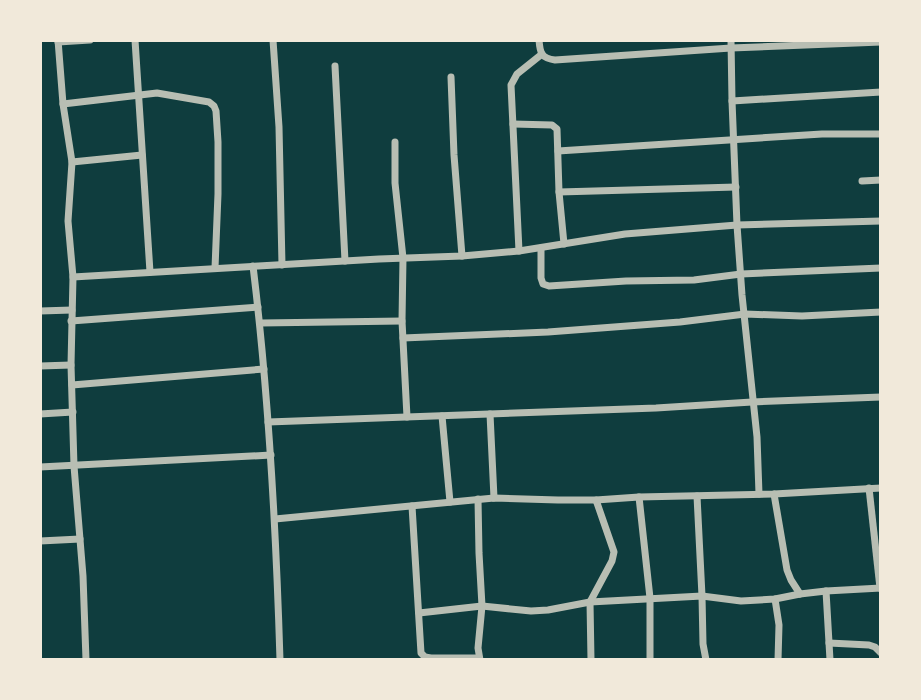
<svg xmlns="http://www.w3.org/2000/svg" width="921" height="700" font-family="'Nunito Sans',sans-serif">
<rect width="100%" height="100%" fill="#0f3d3e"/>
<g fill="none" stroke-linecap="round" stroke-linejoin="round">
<g stroke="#b8beb3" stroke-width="7">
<path d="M58 40 63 104 72 162 68 221 73 277 71 365 74 466 83 576 86 660"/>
<path d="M135 40 150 272"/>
<path d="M273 40 279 127 282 265"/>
<path d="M539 40C540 53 541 58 555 60L731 48 881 42"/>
<path d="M731 40 732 101 737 225 742 295 757 437 759 494"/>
<path d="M58 42 90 40"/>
<path d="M335 66 345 261"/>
<path d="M451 77 454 155 462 256"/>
<path d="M732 101 881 92"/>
<path d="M63 104 157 93 209 102 214 106 216 111 218 142V194L215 268"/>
<path d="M513 124 552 125 557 129 559 192 564 244"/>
<path d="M395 142V183L403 258 402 321 407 417"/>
<path d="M558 151 822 134H881"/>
<path d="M72 162 142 155"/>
<path d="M862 181 881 180"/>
<path d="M559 192 736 187"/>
<path d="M541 248V278L543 284 549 286 626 281 694 280 741 274 881 268"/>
<path d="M519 251 511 85 517 74 542 54"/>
<path d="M253 266C269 397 276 528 280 660"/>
<path d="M73 277 379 259 462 256 519 251 625 234 737 225 881 221"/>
<path d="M40 311 72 310"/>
<path d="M71 321 258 307"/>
<path d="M261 323 402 321"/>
<path d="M403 338 548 332 680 322 745 314 802 316 881 312"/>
<path d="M40 366 71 365"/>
<path d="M72 385 264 369"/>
<path d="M40 414 73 412"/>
<path d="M490 414 494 498"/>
<path d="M442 416 450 502"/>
<path d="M268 422 656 408 752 402 881 397"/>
<path d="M40 467 271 455"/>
<path d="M869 488 880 588"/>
<path d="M774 494 787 570 791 580 800 594"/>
<path d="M697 496 702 596 703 644 706 660"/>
<path d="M639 497 650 598V660"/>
<path d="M478 499 479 553 482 606 478 648 480 660"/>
<path d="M412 506 421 653 425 657 431 658H479"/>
<path d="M275 519 494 498 558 500H596L639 497 774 494 881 488"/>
<path d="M40 541 80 539"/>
<path d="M826 591 830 660"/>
<path d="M775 599 779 625 778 660"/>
<path d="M419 613 482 606 531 611 548 610 590 602 702 596 741 601 775 599 800 594 826 591 881 588"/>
<path d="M829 643 869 645 875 647 881 653"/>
<path d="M591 660 590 602 612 561 614 552 596 500"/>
</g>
</g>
<rect width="921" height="700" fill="none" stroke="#f1e9da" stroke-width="84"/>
</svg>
